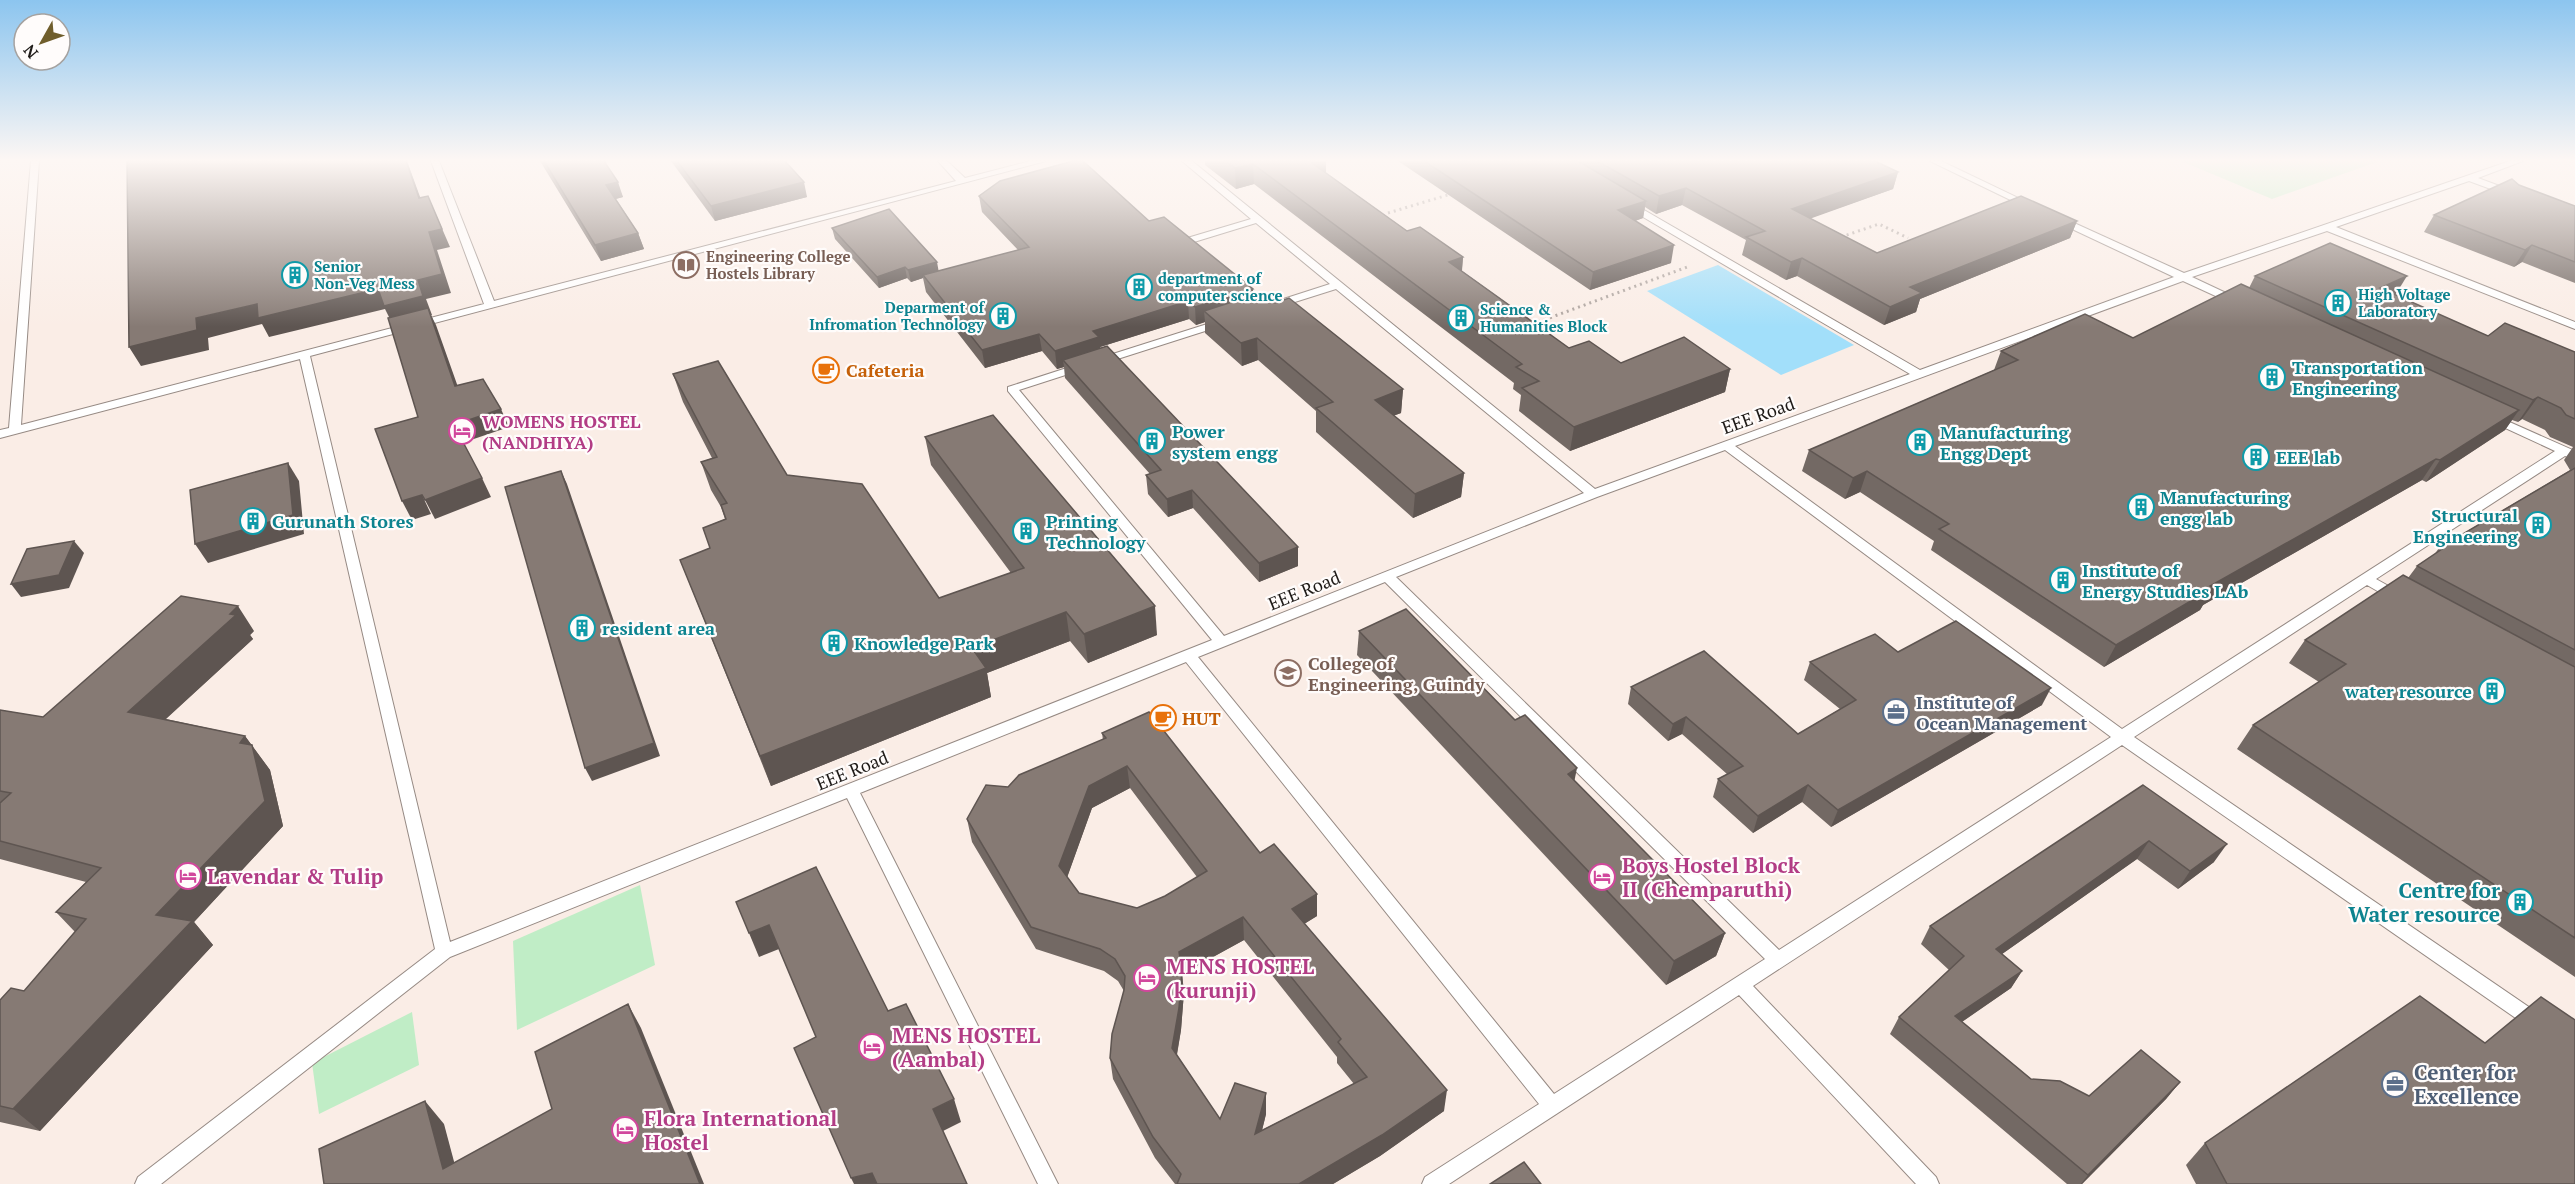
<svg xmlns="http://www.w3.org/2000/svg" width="2575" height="1184" font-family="'PT Serif',serif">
<rect width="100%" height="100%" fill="#faede6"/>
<g fill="#c0edc6">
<path d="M2181 161H2380L2272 199Z"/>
<path d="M640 885 655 965 517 1030 513 941Z"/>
<path d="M412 1012 419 1065 319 1114 312 1063Z"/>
</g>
<path fill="#a2dffa" d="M1718 265 1854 345 1781 375 1647 291Z"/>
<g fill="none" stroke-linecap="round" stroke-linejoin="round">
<defs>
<g id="lane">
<path d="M31 161H39L21 425 484 304 431 161H439L494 301 956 181 938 161H947L965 178 1031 161H1046L310 356 450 942 1212 640 1008 391V387L1076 365H1084V369L1019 390 1224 636 1584 493 1336 289 1279 307H1271V303L1330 284 1256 223 1194 242 1202 250 1194 252 1184 243V239L1251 219 1182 161H1192L1595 489 1910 374 1626 207V203H1632L1920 370 2174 277 2055 221V217H2061L2184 273 2510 161H2523L2478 178 2513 191V195H2507L2469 181 2336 227 2575 322V329L2327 231 2192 277 2241 300V304H2233L2183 281 1735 446 2122 729 2555 451 2488 420 2486 418 2488 416H2496L2575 451V460L2565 456 2376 579 2403 594 2405 597 2403 600H2393L2367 585 2134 737 2542 1016 2545 1022 2542 1028 2536 1030 2530 1028 2122 745 1753 986 1936 1177 1939 1184H1916L1739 995 1449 1184H1422L1425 1177 1539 1104 1186 662 860 793 1058 1184H1038L847 798 450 957 161 1184H135L138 1177 435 949 300 359 0 438V430L9 428ZM1725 450 2111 737 1779 950 1396 577 1597 497ZM1385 582 1765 959 1554 1094 1198 657Z"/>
<path d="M1930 161H1941L2035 206 2027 208Z"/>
<path d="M1223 319 1227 320V324L1105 363H1097L1095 361 1097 359Z"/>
</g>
</defs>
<use href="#lane" stroke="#968a84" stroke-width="2"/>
<g stroke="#ada39e" stroke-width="3" stroke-dasharray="2 4" stroke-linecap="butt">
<path d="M1388 213 1451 194"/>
<path d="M1841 237 1879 224 1908 238"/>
<path d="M1533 324 1690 266"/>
</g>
<use href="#lane" fill="#fff" fill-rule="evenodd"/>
</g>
<g fill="#736964" fill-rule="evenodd">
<path d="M540 161H604L623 197 616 199 638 233 644 249 601 261Z"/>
<path d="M671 161H785L807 197 715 221Z"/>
<path d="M1205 161H1326V173L1407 231 1463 257 1462 271 1569 348 1621 363 1730 369 1725 392 1570 451 1519 411 1521 395 1513 389 1514 383 1254 184 1236 189 1205 165Z"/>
<path d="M1398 161H1875L1898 172 1893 189 1810 218 1877 253 2077 221 2070 238 1920 299 1916 312 1884 325 1797 276 1786 280 1742 255 1746 240 1682 205 1656 214 1645 207 1643 218 1635 221 1671 263 1590 290Z"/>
<path d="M2519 185 2575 206V283L2522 262 2514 267 2424 232 2434 215Z"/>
<path d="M979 196 1149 221 1253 289V296L1275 303 1403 389 1401 413 1393 416 1464 473 1461 497 1413 518 1316 432V411L1258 360 1242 366 1205 333V322L1196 325 1189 319 1100 347 1298 547V566L1259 582 1193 508 1168 517 1148 494 1146 475 1150 474 1065 378 1064 367 1057 369 1042 351 985 368 926 292 923 278 911 282 907 278 879 288 835 239 832 228 939 271 1018 250 982 212Z"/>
<path d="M2255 276 2395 295 2488 336 2575 352V977L2237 749 2253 725 2319 682 2289 663 2305 640 2408 578 2417 566 2434 555 2439 548 2570 470 2564 460 2573 447 2550 437 2545 430 2522 419 2518 422 2512 420 2505 430 2426 482 2422 480 2203 605 2200 610 2104 667 1931 550 1934 541 1860 492 1845 499 1802 471 1809 450 1994 370 2001 351 2133 338 2249 288Z"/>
<path d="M673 374 787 475 939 598 1011 573 931 465 925 437 1157 635 1088 663 1070 641 987 673 991 697 771 786 680 560 710 548 703 528 725 519 721 507 711 490 701 462 712 458 683 402Z"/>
<path d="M254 631 250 635 253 639 166 719 245 736 270 770 283 826 194 922 213 945 40 1131 0 1122V1000L24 991 75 932 56 912 86 882 0 859V710L43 717Z"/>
<path d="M1359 631 1575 781 1725 933 1716 956 1666 985 1357 655Z"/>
<path d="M1898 652 2042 705 1831 827 1802 802 1753 833 1713 797 1718 779 1727 774 1682 734 1668 741 1628 704 1631 687 1798 734 1840 709 1804 680 1810 662Z"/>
<path d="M1102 733 1260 853 1317 894V916L1304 924 1444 1111 1380 1156 1333 1184H1175L1155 1158 1113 1079 1110 1058 1124 991 1118 981 1104 971 1036 949 972 842 967 819 1008 787 1103 740ZM1130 788 1197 877 1165 896 1137 908 1079 893 1067 877 1092 808ZM1244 940 1337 1057V1063L1354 1084 1262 1130 1266 1114V1093L1220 1119 1177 1055 1181 1030 1184 992 1182 974Z"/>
<path d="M2143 785 2214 862 2178 889 2137 859 2002 954 2022 971 2011 988 1962 1022 2031 1079 2089 1096 2180 1082 2166 1099 2082 1184H2067L1890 1034 1899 1017 1949 970 1921 944 1930 926Z"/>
<path d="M2485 1043 2575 1184H2196L2186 1165 2205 1143Z"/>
</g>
<g fill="#5e5551">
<path d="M406 161H407L427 216 419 198Z"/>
<path d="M1318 161H1326V180L1312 163Z"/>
<path d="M1253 164 1254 184 1236 189 1235 168Z"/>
<path d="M1898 172 1893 189 1787 227 1792 209Z"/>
<path d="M618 182 623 197 611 200 606 185Z"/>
<path d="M804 182 807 197 715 221 711 206Z"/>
<path d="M1686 188 1682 205 1656 214 1659 196Z"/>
<path d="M428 196 450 247 437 250 451 293 426 299 432 315H431L436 325 464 404 393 325 385 309 269 337 262 324 208 338 209 350 141 366 129 347 196 318 257 304 418 280 429 232Z"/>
<path d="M1646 201 1643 218 1615 228 1618 210Z"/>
<path d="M2077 221 2070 238 1920 299 1916 312 1884 325 1890 307 1910 287Z"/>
<path d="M638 233 644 249 601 261 595 245Z"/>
<path d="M1674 245 1671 263 1590 290 1593 272Z"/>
<path d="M2532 245 2522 262 2514 267 2525 250Z"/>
<path d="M1463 257 1461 279 1449 262Z"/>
<path d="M1802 258 1797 276 1786 280 1791 262Z"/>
<path d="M937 262 939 273 923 275V278L911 282 908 270Z"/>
<path d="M905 267 907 278 879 288 877 277Z"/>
<path d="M2407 276 2394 297 2380 288Z"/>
<path d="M1253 289V306L1204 311 1205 322 1196 325 1195 307Z"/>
<path d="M1188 301 1189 319 1100 347 1101 355 1063 360 1064 367 1057 369 1055 351 1093 331Z"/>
<path d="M1039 334 1042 351 985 368 982 350Z"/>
<path d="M1257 338 1258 360 1242 366 1241 343Z"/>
<path d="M1730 369 1725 392 1570 451 1574 427Z"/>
<path d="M1403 389 1401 413 1373 423 1375 400Z"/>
<path d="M2538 397 2522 419 2518 422 2533 400Z"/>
<path d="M501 409 509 427 462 443 454 425Z"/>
<path d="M2519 410 2505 430 2426 482 2440 460Z"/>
<path d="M2436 459 2422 480 2203 605 2200 610 2104 667 2116 645 2210 586Z"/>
<path d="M288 463 299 481 304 534 208 563 195 544Z"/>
<path d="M561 471 567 484 660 756 592 781 585 768Z"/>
<path d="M1867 471 1860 492 1845 499 1853 478Z"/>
<path d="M1464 473 1461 497 1413 518 1415 494Z"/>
<path d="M482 478 491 497 435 519 425 500Z"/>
<path d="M1192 490 1193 508 1168 517 1167 499Z"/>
<path d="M422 495 431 514 412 520 402 501Z"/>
<path d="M74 541 84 553 69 588 21 597 11 584Z"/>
<path d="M1298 547V566L1259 582V563Z"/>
<path d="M238 606 254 631 250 635 253 639 147 736 128 712Z"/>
<path d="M1155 606 1157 635 1088 663 1084 634Z"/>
<path d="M1066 612 1070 641 987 673 991 697 771 786 760 756 972 648Z"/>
<path d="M2051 688 2042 705 1831 827 1838 810Z"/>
<path d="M1686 717 1682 734 1668 741 1673 724Z"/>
<path d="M245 736 270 770 283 826 194 922 213 945 40 1131 13 1109Z"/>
<path d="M1127 766 1130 788 1092 808 1063 889 1059 866 1089 786Z"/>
<path d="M1577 768 1572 793 1568 774Z"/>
<path d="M1808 785 1802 802 1753 833 1758 816Z"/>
<path d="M2149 841 2137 859 1985 966 1996 949Z"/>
<path d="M2227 844 2214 862 2178 889 2190 871Z"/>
<path d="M1317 894V916L1291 932 1292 909Z"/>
<path d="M1243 917 1244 940 1182 974 1184 992 1181 1030 1174 1070 1172 1048 1179 952Z"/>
<path d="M769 925 779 949 759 957 749 933Z"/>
<path d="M1725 933 1716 956 1666 985 1674 961Z"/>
<path d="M2022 971 2011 988 1944 1034 1955 1016Z"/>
<path d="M628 1004 641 1028 704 1184H700Z"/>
<path d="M2180 1082 2166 1099 2082 1184H2081L2088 1175Z"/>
<path d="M1447 1090 1444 1111 1380 1156 1333 1184H1299Z"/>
<path d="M1266 1093V1114L1256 1155 1255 1134Z"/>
<path d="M954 1099 961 1122 941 1132 933 1109Z"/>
<path d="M425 1101 444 1124 460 1184 443 1169Z"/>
<path d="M872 1173 877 1184H854L851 1178Z"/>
</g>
<g fill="#867a74" stroke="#5e5551" stroke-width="1.5" fill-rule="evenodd">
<path d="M127 161H406L419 198 428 196 442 229 429 232 442 274 418 280 423 296 384 306 378 289 258 318 257 304 196 318 197 330 129 347Z"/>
<path d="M544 161H604L618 182 606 185 638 233 595 245Z"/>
<path d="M677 161H785L804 182 711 206Z"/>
<path d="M1073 161H1083L1149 221 1164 217 1253 289 1195 307 1188 301 1093 331 1099 337 1055 351 1039 334 982 350 923 275 1029 247 979 196 1000 181Z"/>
<path d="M1226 161H1318L1312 163 1407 231 1420 227 1463 257 1449 262 1569 348 1589 341 1621 363 1684 337 1730 369 1574 427 1522 388 1539 381 1516 367 1522 364 1253 164 1235 168Z"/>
<path d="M1424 161H1578L1646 201 1618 210 1674 245 1593 272Z"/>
<path d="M1597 161H1875L1898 172 1792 209 1877 253 2021 196 2077 221 1910 287 1922 293 1890 307 1802 258 1791 262 1746 237 1765 231 1686 188 1659 196Z"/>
<path d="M2512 179 2519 185 2575 206V262L2532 245 2525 250 2434 215Z"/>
<path d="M889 209 937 262 908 270 905 267 877 277 832 228Z"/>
<path d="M2330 243 2407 276 2380 288 2488 336 2505 323 2575 352V419L2566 415 2561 408 2538 397 2533 400 2255 276Z"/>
<path d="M2241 284 2519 410 2440 460 2436 459 2210 586 2213 588 2116 645 1939 529 1949 524 1867 471 1853 478 1809 450 2018 360 2001 351 2085 314 2133 338Z"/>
<path d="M1263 292 1275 303 1289 298 1403 389 1375 400 1464 473 1415 494 1316 408 1333 402 1257 338 1241 343 1204 311Z"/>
<path d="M428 308 455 386 483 379 501 409 454 425 482 478 425 500 422 495 402 501 375 429 418 417 388 318Z"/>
<path d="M1107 346 1298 547 1259 563 1192 490 1167 499 1146 475 1161 470 1063 360Z"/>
<path d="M718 361 787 475 862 484 939 598 1024 568 925 437 993 415 1155 606 1084 634 1066 612 972 648 986 668 760 756 680 560 710 548 703 528 726 519 721 505 727 503 701 462 717 457 673 374Z"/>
<path d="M288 463 293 515 195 544 190 490Z"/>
<path d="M2575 468V650L2417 566 2442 549 2439 548Z"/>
<path d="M561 471 654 743 585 768 505 487Z"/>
<path d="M74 541 59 575 11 584 27 549Z"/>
<path d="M2403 575 2575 667V938L2253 725 2346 664 2305 640Z"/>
<path d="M181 596 238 606 230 614 236 615 128 712 245 736 240 743 252 745 265 801 156 915 192 921 13 1109 0 1106V1000L11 988 24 991 86 919 56 912 101 868 0 841V803L11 793 0 791V710L43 717Z"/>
<path d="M1406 609 1515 720 1525 715 1577 768 1568 774 1725 933 1674 961 1359 631Z"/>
<path d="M1956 621 2051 688 1838 810 1808 785 1758 816 1718 779 1743 766 1686 717 1673 724 1631 687 1704 651 1798 734 1856 700 1810 662 1875 634 1898 652Z"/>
<path d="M1149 712 1260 853 1274 844 1317 894 1292 909 1447 1090 1382 1135 1299 1184H1177L1181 1174 1153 1137 1110 1058 1112 1034 1124 990 1125 976 1115 959 1100 949 1031 927 967 819 986 785 1008 787 1019 775 1106 738 1102 733ZM1127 766 1207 871 1165 896 1137 908 1079 893 1059 866 1089 786ZM1243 917 1341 1039 1338 1042 1367 1077 1255 1134 1266 1093 1235 1083 1220 1119 1172 1048 1179 1008 1182 970 1179 952Z"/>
<path d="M2143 785 2227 844 2190 871 2149 841 1996 949 2022 971 1955 1016 2031 1079 2060 1081 2089 1096 2141 1050 2180 1082 2088 1175 1899 1017 1964 956 1930 926Z"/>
<path d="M816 867 888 1011 906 1004 954 1099 933 1109 967 1184H877L872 1173 851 1178 794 1048 816 1037 769 925 749 933 736 902Z"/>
<path d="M2420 996 2485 1043 2541 997 2575 1020V1184H2227L2205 1143Z"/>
<path d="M628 1004 700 1184H324L319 1149 425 1101 443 1169 552 1109 535 1052Z"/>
<path d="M1524 1162 1541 1184H1490Z"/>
</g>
<linearGradient id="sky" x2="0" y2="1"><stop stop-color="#8cc5ef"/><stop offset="0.49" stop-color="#fdf7f4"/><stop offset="1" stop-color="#fdf7f4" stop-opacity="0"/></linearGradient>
<rect width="2575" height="327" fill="url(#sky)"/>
<defs>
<symbol id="library-ring" viewBox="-11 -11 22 22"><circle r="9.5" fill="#fffcfb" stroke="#8d6e63" stroke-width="1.5"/><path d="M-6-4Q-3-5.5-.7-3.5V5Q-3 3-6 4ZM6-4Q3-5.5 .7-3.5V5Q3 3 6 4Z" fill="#8d6e63"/></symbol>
<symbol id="building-ring" viewBox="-11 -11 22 22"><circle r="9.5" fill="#fffcfb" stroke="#0f9aa8" stroke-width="1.5"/><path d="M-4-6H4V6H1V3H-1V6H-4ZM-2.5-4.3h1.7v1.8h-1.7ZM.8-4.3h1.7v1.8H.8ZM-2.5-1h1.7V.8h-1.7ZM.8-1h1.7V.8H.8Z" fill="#0f9aa8"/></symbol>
<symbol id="cafe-ring" viewBox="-11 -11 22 22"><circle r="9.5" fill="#fffcfb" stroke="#e8710a" stroke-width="1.5"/><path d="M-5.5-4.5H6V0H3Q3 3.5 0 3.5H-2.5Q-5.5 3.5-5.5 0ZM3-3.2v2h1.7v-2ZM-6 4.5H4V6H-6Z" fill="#e8710a"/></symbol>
<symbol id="hotel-ring" viewBox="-11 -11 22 22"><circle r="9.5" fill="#fffcfb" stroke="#d1479c" stroke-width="1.5"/><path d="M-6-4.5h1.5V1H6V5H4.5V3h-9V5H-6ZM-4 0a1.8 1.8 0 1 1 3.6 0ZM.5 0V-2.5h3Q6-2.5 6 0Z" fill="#d1479c"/></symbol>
<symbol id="university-ring" viewBox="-11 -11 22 22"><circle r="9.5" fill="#fffcfb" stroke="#8d6e63" stroke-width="1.5"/><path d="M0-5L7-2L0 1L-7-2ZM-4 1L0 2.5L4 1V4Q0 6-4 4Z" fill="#8d6e63"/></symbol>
<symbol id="office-ring" viewBox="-11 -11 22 22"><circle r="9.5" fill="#fffcfb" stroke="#5c6f8a" stroke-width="1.5"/><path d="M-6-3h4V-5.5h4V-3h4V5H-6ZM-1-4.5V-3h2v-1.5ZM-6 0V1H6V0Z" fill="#5c6f8a"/></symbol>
</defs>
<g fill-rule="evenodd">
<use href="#library-ring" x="671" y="250" width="30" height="30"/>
<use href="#building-ring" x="280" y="260" width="30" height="30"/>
<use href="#building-ring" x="1124" y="272" width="30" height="30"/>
<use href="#building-ring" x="2323" y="288" width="30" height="30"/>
<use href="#building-ring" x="988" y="301" width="30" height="30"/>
<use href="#building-ring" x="1446" y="303" width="30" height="30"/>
<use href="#cafe-ring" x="811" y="355" width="30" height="30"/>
<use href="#building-ring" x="2257" y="362" width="30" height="30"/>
<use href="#hotel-ring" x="447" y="416" width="30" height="30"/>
<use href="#building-ring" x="1137" y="426" width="30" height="30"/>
<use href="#building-ring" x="1905" y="427" width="30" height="30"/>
<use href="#building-ring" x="2241" y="442" width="30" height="30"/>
<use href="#building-ring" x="2126" y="492" width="30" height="30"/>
<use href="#building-ring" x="238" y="506" width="30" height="30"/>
<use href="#building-ring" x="2523" y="510" width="30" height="30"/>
<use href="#building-ring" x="1011" y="516" width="30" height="30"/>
<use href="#building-ring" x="2048" y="565" width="30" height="30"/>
<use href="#building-ring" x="567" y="613" width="30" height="30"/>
<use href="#building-ring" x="819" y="628" width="30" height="30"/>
<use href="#university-ring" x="1273" y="658" width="30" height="30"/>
<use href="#building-ring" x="2477" y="676" width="30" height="30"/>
<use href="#office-ring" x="1881" y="697" width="30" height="30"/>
<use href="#cafe-ring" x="1148" y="703" width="30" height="30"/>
<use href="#hotel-ring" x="173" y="861" width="30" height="30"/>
<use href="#hotel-ring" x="1587" y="862" width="30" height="30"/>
<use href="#building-ring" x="2505" y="887" width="30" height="30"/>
<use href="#hotel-ring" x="1132" y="963" width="30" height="30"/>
<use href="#hotel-ring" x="857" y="1032" width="30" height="30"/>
<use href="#office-ring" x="2380" y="1069" width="30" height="30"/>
<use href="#hotel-ring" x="610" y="1115" width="30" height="30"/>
</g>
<g text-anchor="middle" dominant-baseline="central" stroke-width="4.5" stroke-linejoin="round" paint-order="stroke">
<g font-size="15" font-weight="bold" fill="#785e54" stroke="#fffcfb" text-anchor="start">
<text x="706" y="256">Engineering College<tspan x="706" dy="17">Hostels Library</tspan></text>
</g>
<g font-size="15" font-weight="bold" fill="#0d838f" stroke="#fffcfb" text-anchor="start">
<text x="314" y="266">Senior<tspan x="314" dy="17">Non-Veg Mess</tspan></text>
<text x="1158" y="278">department of<tspan x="1158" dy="17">computer science</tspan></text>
<text x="2358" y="294">High Voltage<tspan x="2358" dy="17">Laboratory</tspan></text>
<text x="984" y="307" text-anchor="end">Deparment of<tspan x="984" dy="17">Infromation Technology</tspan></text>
<text x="1480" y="309">Science &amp;<tspan x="1480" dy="17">Humanities Block</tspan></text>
</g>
<g font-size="18" font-weight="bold" fill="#0d838f" stroke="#fffcfb" text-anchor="start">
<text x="2292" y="367">Transportation<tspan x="2292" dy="21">Engineering</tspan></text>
<text x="1172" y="431">Power<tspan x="1172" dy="21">system engg</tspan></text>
<text x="1940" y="432">Manufacturing<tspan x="1940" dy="21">Engg Dept</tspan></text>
<text x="2276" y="457">EEE lab</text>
<text x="2160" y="497">Manufacturing<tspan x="2160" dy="21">engg lab</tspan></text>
<text x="2518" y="515" text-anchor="end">Structural<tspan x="2518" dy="21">Engineering</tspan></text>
<text x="272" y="521">Gurunath Stores</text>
<text x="1046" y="521">Printing<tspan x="1046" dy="21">Technology</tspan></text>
<text x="2082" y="570">Institute of<tspan x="2082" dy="21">Energy Studies LAb</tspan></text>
<text x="602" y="628">resident area</text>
<text x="854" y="643">Knowledge Park</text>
<text x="2472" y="691" text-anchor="end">water resource</text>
</g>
<g font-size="18" font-weight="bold" fill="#c56008" stroke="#fffcfb" text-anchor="start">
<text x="846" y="370">Cafeteria</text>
<text x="1182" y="718">HUT</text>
</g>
<g font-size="18" fill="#1f1b18" stroke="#fffcfb">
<text transform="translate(1758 415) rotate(-20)">EEE Road</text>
<text transform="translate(1304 590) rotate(-22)">EEE Road</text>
<text transform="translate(852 770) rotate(-22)">EEE Road</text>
</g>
<g font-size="18" font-weight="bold" fill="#b23c85" stroke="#fffcfb" text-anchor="start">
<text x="482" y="421">WOMENS HOSTEL<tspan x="482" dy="21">(NANDHIYA)</tspan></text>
</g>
<g font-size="18" font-weight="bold" fill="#785e54" stroke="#fffcfb" text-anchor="start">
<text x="1308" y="663">College of<tspan x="1308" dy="21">Engineering, Guindy</tspan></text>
</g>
<g font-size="18" font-weight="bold" fill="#4e5e75" stroke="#fffcfb" text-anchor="start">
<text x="1916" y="702">Institute of<tspan x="1916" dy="21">Ocean Management</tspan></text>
</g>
<g font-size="21" font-weight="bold" fill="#b23c85" stroke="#fffcfb" text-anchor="start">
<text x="1622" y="865">Boys Hostel Block<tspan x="1622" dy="24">II (Chemparuthi)</tspan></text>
<text x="207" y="876">Lavendar &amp; Tulip</text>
<text x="1166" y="966">MENS HOSTEL<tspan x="1166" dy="24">(kurunji)</tspan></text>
<text x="892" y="1035">MENS HOSTEL<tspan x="892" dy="24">(Aambal)</tspan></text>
<text x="644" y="1118">Flora International<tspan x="644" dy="24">Hostel</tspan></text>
</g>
<g font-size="21" font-weight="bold" fill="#0d838f" stroke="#fffcfb" text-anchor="end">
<text x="2500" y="890">Centre for<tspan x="2500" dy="24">Water resource</tspan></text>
</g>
<g font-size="21" font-weight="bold" fill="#4e5e75" stroke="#fffcfb" text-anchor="start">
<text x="2414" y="1072">Center for<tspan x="2414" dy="24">Excellence</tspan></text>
</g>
</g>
<g transform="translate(42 42) rotate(230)"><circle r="28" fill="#fffcfb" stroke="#a5a2a0" stroke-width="1.5"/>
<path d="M0-4.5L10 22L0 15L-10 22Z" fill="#705e2c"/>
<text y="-9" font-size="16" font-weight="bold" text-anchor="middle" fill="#1f1b18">N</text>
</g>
</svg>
